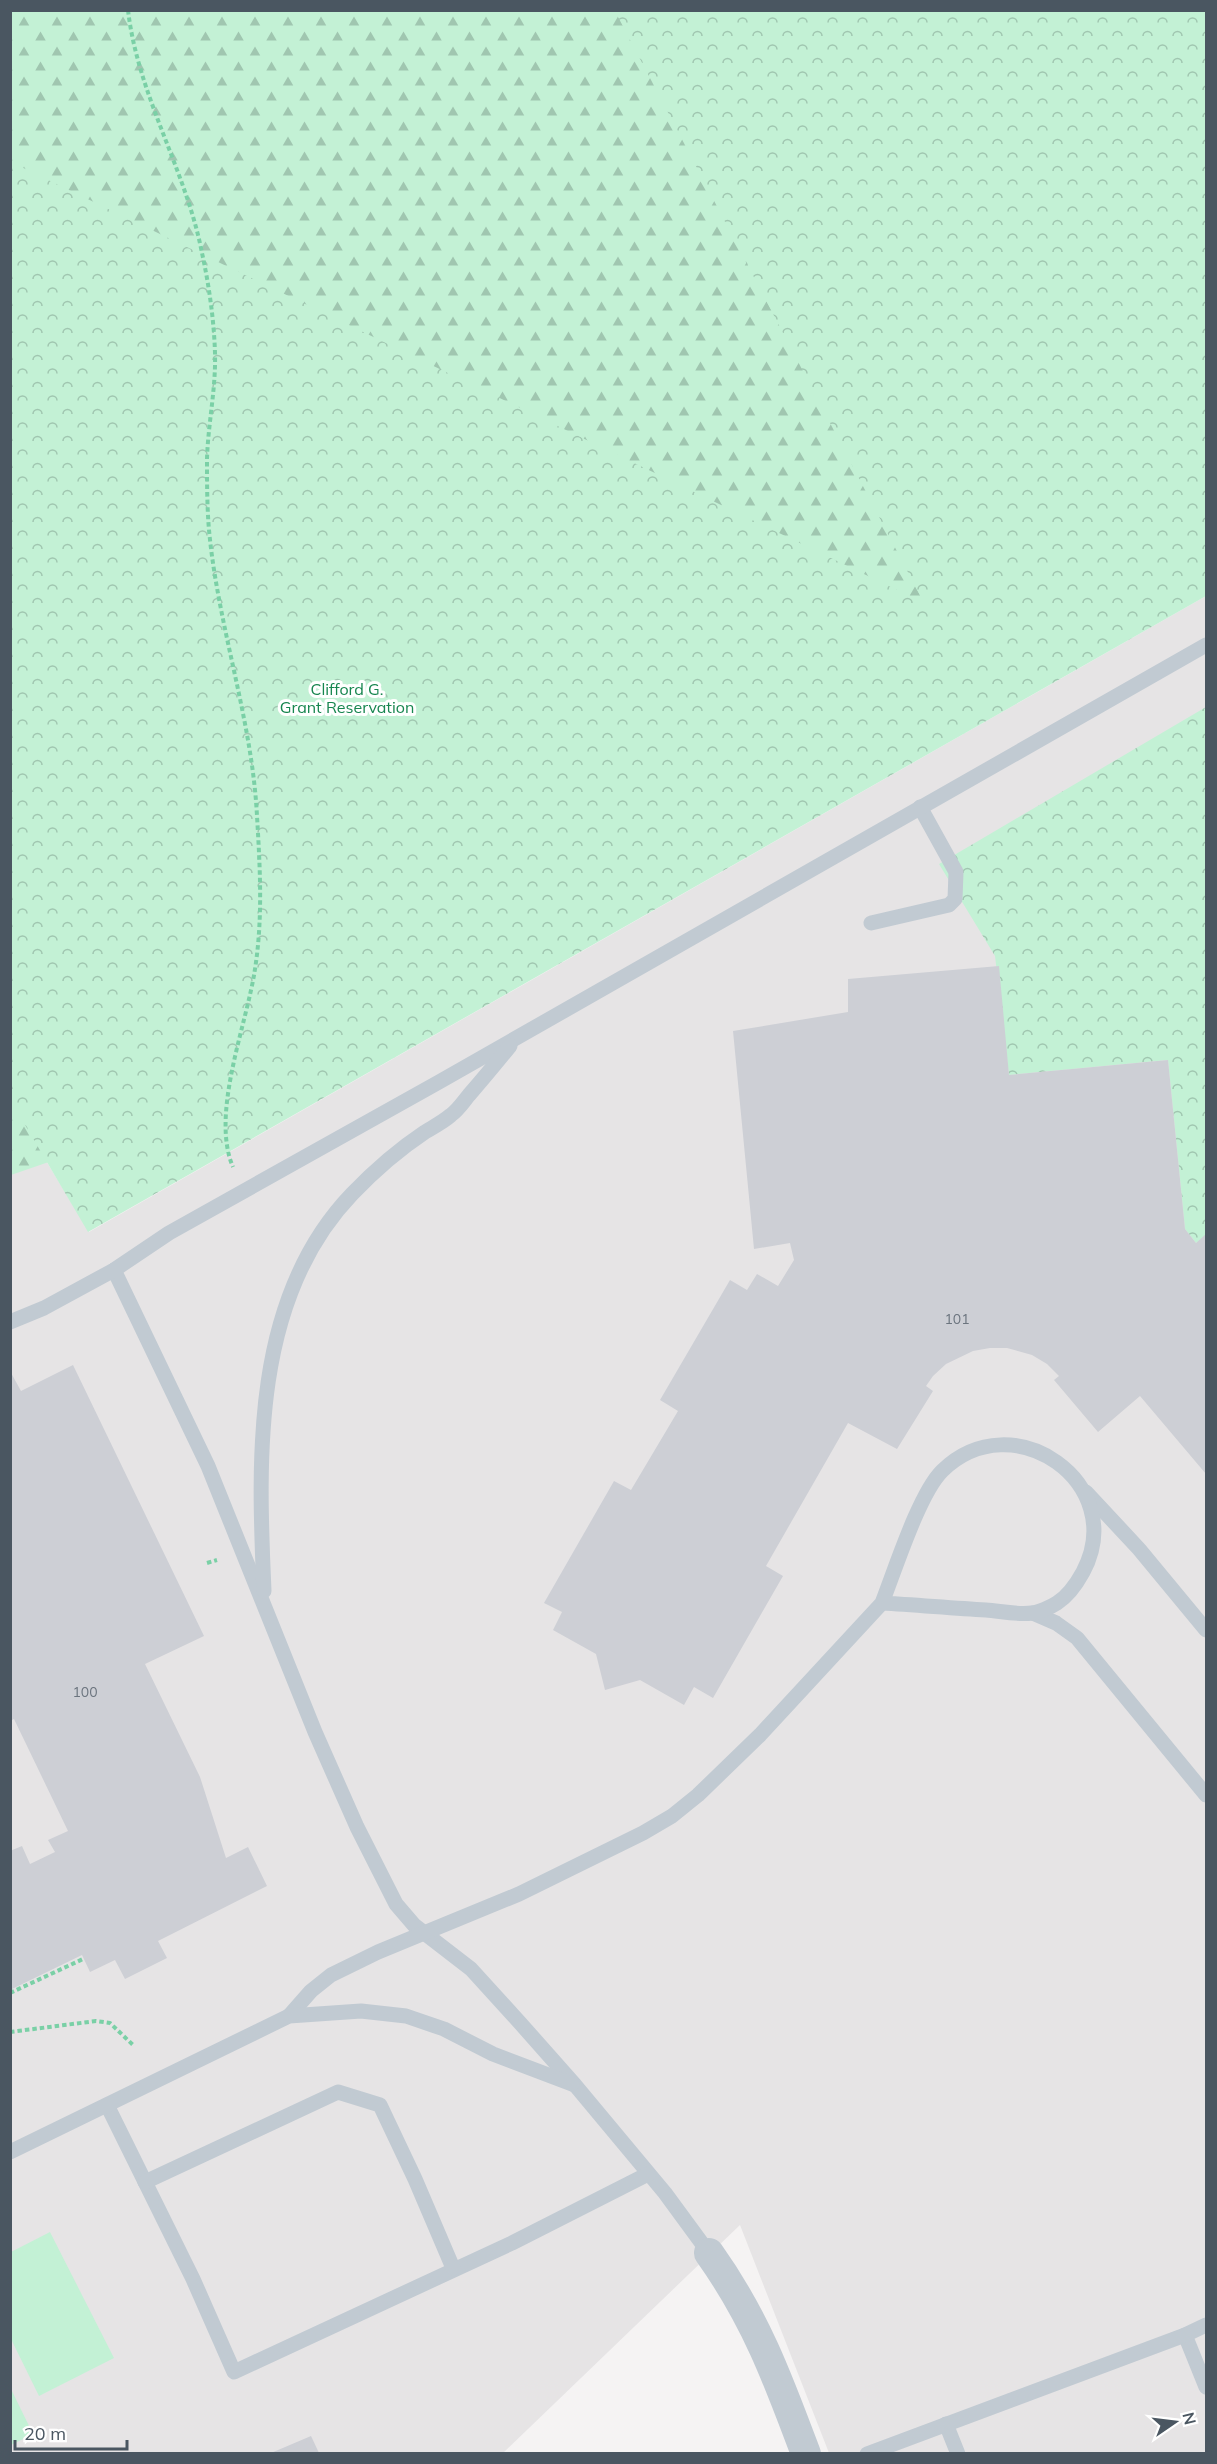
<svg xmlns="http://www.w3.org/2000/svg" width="1217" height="2464" font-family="Mulish,sans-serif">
<defs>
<pattern id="forest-firs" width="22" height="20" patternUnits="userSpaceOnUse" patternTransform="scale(1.5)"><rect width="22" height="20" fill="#c3f1d5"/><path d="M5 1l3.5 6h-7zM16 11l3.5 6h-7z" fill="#a0c6b0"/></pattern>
<pattern id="park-crowns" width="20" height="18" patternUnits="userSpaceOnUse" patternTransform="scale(1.5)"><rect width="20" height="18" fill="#c3f1d5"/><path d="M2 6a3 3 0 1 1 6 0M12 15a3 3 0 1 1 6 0" fill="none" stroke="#a0c6b0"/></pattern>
</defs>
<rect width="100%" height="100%" fill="#f5f3f3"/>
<path fill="#e6e4e5" d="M1206 596V2453H829L740 2225 503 2453H11L10 1101 89 1232Z"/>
<g fill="#c3f1d5">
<path d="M50 2232 114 2358 39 2396 11 2339V2252Z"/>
<path d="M10 2387 33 2434 11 2445H10Z"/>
</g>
<path fill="url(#forest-firs)" d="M10 11H1206V436L72 1154 11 1175Z"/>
<g fill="url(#park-crowns)">
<path d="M615 11H1206V596L88 1232 11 1101V162L924 603Z"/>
<path d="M1206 707V1235L1196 1243 1185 1229 1168 1060 1009 1075 995 956 939 864Z"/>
</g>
<g fill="#cdcfd5">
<path d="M999 966 1009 1075 1168 1060 1185 1229 1196 1243 1206 1234V1474L1140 1396 1098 1432 1054 1380 1059 1376 1047 1364 1032 1355 1007 1348H990L973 1351 946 1364 933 1376 926 1386 933 1391 897 1449 848 1423 766 1566 783 1576 713 1698 694 1687 684 1705 640 1680 605 1690 596 1654 553 1630 562 1612 544 1603 614 1481 631 1490 678 1411 660 1400 730 1280 747 1290 757 1274 778 1286 794 1260 790 1243 754 1249 733 1031 848 1012V979Z"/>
<path d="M73 1365 204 1636 145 1664 200 1777 226 1858 248 1847 267 1886 158 1941 167 1958 125 1979 115 1960 90 1972 82 1955 10 1990V1851L22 1846 30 1864 55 1852 48 1840 68 1831 14 1719 10 1721V1371L21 1391Z"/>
<path d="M311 2436 319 2453H271Z"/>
</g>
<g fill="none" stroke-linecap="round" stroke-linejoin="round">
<g stroke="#7ad0a6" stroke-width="4" stroke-dasharray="4.5 3" stroke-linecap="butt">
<path d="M128 10C138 96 186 170 202 253 209 285 214 320 215 353 216 389 208 424 207 459 207 482 207 507 209 530 218 627 252 719 257 816 260 867 263 918 255 969 247 1024 210 1114 233 1167"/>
<path d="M207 1563 217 1560"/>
<path d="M10 1993 83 1959"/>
<path d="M10 2032 96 2021 110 2023 133 2045"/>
</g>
<g stroke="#c1cad2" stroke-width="15">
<path d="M871 923 949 905 955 899 956 872 920 807"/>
<path d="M114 1270 208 1466 315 1732 357 1827 396 1904 414 1925 471 1969 521 2024 575 2085 665 2193 709 2253"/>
<path d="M10 1322 44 1308 114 1270 169 1233 439 1082 1206 645"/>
<path d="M1086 1492 1139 1549 1206 1630"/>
<path d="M264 1591C258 1457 252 1298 352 1194 374 1171 398 1150 425 1132 433 1127 443 1122 451 1115 458 1110 464 1101 469 1095 483 1079 497 1062 510 1046"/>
<path d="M1033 1613 1056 1623 1077 1638 1206 1795"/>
<path d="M289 2016 311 1991 331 1975 378 1952 519 1894 643 1833 672 1816 698 1795 760 1735 882 1603C917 1605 951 1608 986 1610 1000 1611 1017 1615 1032 1613 1039 1612 1051 1607 1057 1603 1068 1596 1077 1583 1083 1572 1130 1484 1013 1401 942 1471 919 1494 895 1570 882 1603"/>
<path d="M107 2105 193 2279 234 2372 512 2243 648 2174"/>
<path d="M10 2152 289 2016 361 2011 406 2016 444 2029 493 2054 572 2084"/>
<path d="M145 2182 338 2092 380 2105 415 2179 453 2268"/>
<path d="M1185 2335 1206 2387"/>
<path d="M946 2424 958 2454"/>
<path d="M867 2454 1185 2335 1206 2325"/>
</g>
<path stroke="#c1cad2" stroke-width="30" d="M709 2253C756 2319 778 2379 806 2454"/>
</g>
<g text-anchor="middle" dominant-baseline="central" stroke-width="6" stroke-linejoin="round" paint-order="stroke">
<g font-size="14" fill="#6b747e">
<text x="957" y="1319">101</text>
<text x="85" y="1692">100</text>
</g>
<g font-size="16" fill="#17864f" stroke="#fff">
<text x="347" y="689">Clifford G.<tspan x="347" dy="18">Grant Reservation</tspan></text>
</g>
</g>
<rect width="1217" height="2464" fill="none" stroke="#4a5661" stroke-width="24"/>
<g transform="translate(1175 2422) rotate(76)" stroke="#ffffff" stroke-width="4.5" paint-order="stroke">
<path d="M0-4.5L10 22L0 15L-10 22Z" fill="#4a5661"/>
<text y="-9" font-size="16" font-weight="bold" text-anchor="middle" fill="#4a5661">N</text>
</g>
<path d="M15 2440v9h112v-9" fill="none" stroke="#4a5661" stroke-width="3"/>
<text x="24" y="2440" font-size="18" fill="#4a5661" stroke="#ffffff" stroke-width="4.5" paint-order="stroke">20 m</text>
</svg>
